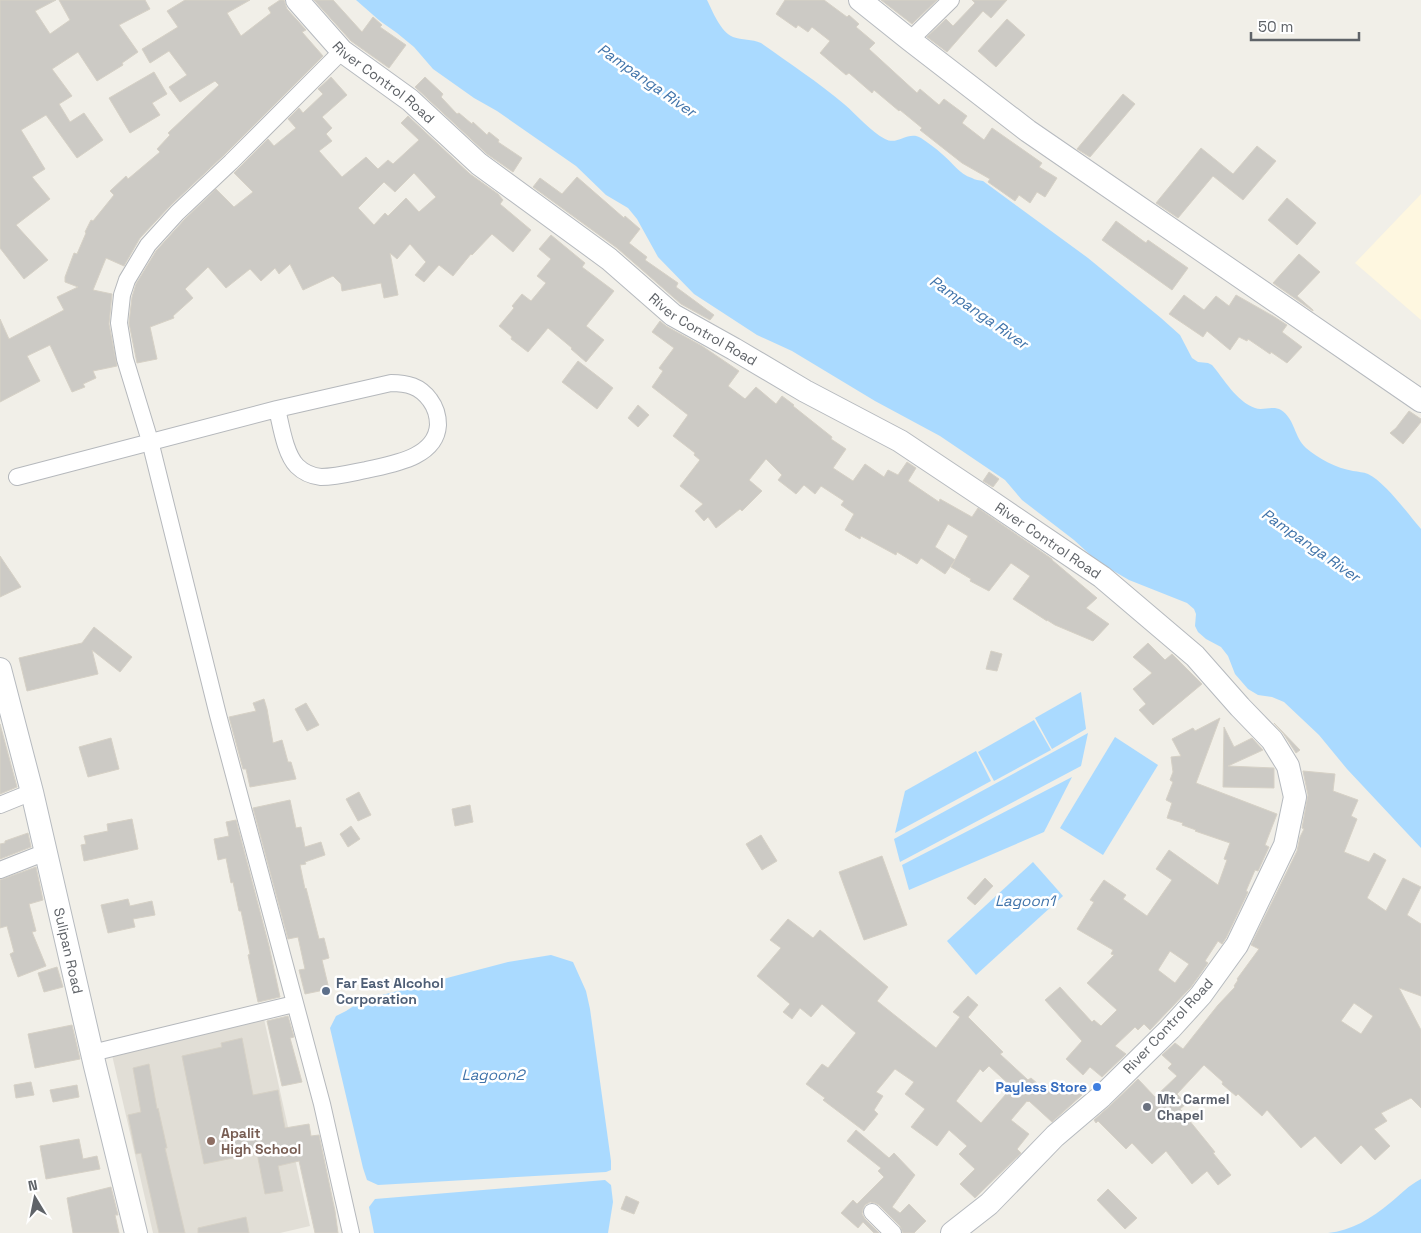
<svg xmlns="http://www.w3.org/2000/svg" width="1421" height="1233" font-family="'Space Grotesk',sans-serif">
<rect width="100%" height="100%" fill="#f1efe8"/>
<path fill="#fef7e0" d="M1421 194V320L1355 263Z"/>
<path fill="#e1ded6" d="M264 1019 310 1226 280 1233H153L112 1055Z"/>
<g fill="#aadaff">
<path d="M356 0H707C713 12 720 31 733 37 742 40 752 39 761 43 789 63 818 82 844 104 858 116 870 131 885 139 898 146 908 130 921 138 928 143 936 148 942 154 952 162 959 174 972 178 975 180 979 180 983 181L1088 258 1161 318 1180 335 1192 358 1198 362 1208 363 1212 365C1224 379 1236 401 1255 408 1263 411 1273 405 1281 410 1295 419 1294 437 1306 448 1319 459 1336 468 1353 471 1359 472 1363 472 1368 474 1385 482 1408 514 1421 529V848L1347 769 1319 735 1284 702 1272 697 1258 695 1248 689 1235 674 1228 656 1221 647 1206 639 1198 632 1195 626 1196 614 1194 609 1187 603 1129 580 1098 562 1074 540 1022 500 1005 480 940 436 875 401 792 351 757 335 694 294 658 257 637 219 628 208 606 195 576 166 497 111 474 98 433 69 414 47 397 33 380 21Z"/>
<path d="M1081 692 1086 729 1052 749 1035 718Z"/>
<path d="M1034 720 1051 750 994 781 978 752Z"/>
<path d="M1088 733 1081 766 900 862 894 839Z"/>
<path d="M1115 737 1158 765 1103 855 1060 828Z"/>
<path d="M976 751 991 781 895 833 905 791Z"/>
<path d="M1072 777 1044 832 909 890 902 865Z"/>
<path d="M1033 862 1063 896 976 975 947 941Z"/>
<path d="M551 955 573 962 586 991 590 1009 611 1161V1170L606 1172 378 1185 367 1180 363 1168 330 1028 336 1016 346 1011 363 1000 508 962Z"/>
<path d="M1421 1179V1233H1328C1351 1231 1372 1218 1390 1203 1400 1195 1409 1185 1421 1179Z"/>
<path d="M605 1180 611 1185 613 1202 608 1233H374L369 1207 375 1199Z"/>
</g>
<g fill="#cccac5" stroke="#d6d1c6" fill-rule="evenodd">
<path d="M0 0H56L35 11 50 34 70 20 59 0H145L150 9 119 25 138 52 122 63 123 65 97 81 78 52 52 69 72 96 59 104 70 122 84 113 103 140 77 158 46 115 21 130 45 169 32 177 50 199 16 225 48 260 24 279 0 248Z"/>
<path d="M185 0H250L227 13 241 36 271 13 268 8 280 0H284L287 9 306 30 302 32 323 56 224 155 170 206 140 238 124 266 106 258 93 290 112 294 109 324 117 366 93 371 96 378 83 384 85 387 72 392 50 345 27 356 40 381 0 402V319L9 339 64 310 57 297 78 287 65 282V277L74 253 77 254 86 233 85 232 91 220 93 221 114 195 110 191 126 176 128 179 160 152 157 149 170 135 168 133 219 85 215 81 180 102 169 87 187 75 169 51 150 63 142 49 178 27 167 11Z"/>
<path d="M314 0H333L362 32 373 17 382 25 380 27 406 45 389 68 351 41Z"/>
<path d="M785 0H824L847 17 849 15 859 24 856 27 875 43 869 49 917 93 920 89 939 105 944 99 967 116 962 123 984 140 992 128 1042 163 1039 167 1057 178 1045 197 1037 192 1030 203 1019 195 1015 201 988 182 990 179 962 163 920 130 922 128 900 110 899 111 874 90 872 93 849 73 846 75 820 53 830 41 812 27 808 32 798 25 796 28 776 14Z"/>
<path d="M881 0H937L912 24Z"/>
<path d="M972 0H1007L991 18 983 11 947 52 927 37 946 19 953 26 975 3Z"/>
<path d="M1007 19 1025 35 996 67 978 51Z"/>
<path d="M154 72 167 94 152 103 160 115 130 133 109 98Z"/>
<path d="M331 77 347 95 322 117 332 128 326 134 332 141 319 151 342 177 366 157 378 169 388 160 393 164 419 140 401 123 408 116 470 174 498 194 503 200 500 204 531 230 513 252 492 234 472 255 471 254 453 276 439 265 424 282 415 275 426 262 410 244 397 259 390 253 398 295 384 298 381 283 342 291 341 284 333 276 303 290 290 264 279 274 275 268 261 281 250 269 226 288 208 267 185 289 193 298 173 316 174 318 150 327 157 359 137 363 129 323 132 297 136 284 156 251 184 220 216 189 234 207 253 192 234 173 268 139 274 146 296 128 288 119 299 108 303 113 323 94 318 89ZM414 173 436 197 419 212 406 198 388 216 385 213 374 225 358 208 384 182 395 192Z"/>
<path d="M425 77 443 94 441 97 457 114 459 113 472 124 473 122 487 135 489 132 499 140 498 142 522 158 513 172 487 154 415 87Z"/>
<path d="M1123 94 1135 104 1090 157 1077 149Z"/>
<path d="M1257 146 1276 161 1243 200 1213 176 1178 218 1156 203 1201 148 1233 174Z"/>
<path d="M577 177 624 218 625 216 640 229 629 243 647 257 645 260 678 283 676 287 714 315 710 320 681 304 617 248 533 187 540 178 562 194Z"/>
<path d="M1287 198 1316 223 1297 245 1268 220Z"/>
<path d="M1116 221 1146 243 1148 240 1188 268 1172 290 1102 240Z"/>
<path d="M551 235 585 263 582 267 614 291 586 326 604 340 586 362 571 349 572 348 548 328 528 352 511 339 512 337 499 326 514 308 512 306 522 294 531 301 546 283 537 276 551 259 539 249Z"/>
<path d="M1299 254 1320 272 1297 296 1313 310V311L1273 283Z"/>
<path d="M1184 295 1204 310 1216 296 1229 306 1236 295 1273 316 1287 325 1282 332 1302 347 1287 363 1271 352 1270 354 1248 339 1247 341 1239 337 1230 350 1207 331 1203 337 1169 314Z"/>
<path d="M660 321 666 326 702 346 739 371 728 386 745 399 756 387 776 404 782 396 794 405 793 406 832 437 831 439 846 449 833 468 853 481 865 464 884 477 888 470 898 475 907 462 916 468 908 481 939 502 940 499 972 517 978 508 1052 559V560L1097 598 1086 608 1109 624 1093 641 1055 625 1047 620V621L1013 599 1030 576 1011 563 989 591 970 581 971 579 951 567 968 536 948 524 935 547 955 560 945 574 921 558 917 564 897 552 896 555 861 536 860 539 845 530 854 514 841 505 844 501 821 486 815 494 804 485 796 494 778 480 782 475 766 459 749 480 762 491 742 511 740 509 716 528 708 517 704 521 695 511 703 504 680 486 700 460 694 455 695 453 673 436 688 415 652 387 663 371 659 368 674 348 652 332Z"/>
<path d="M578 361 613 388 597 409 562 382Z"/>
<path d="M638 405 649 415 638 427 628 418Z"/>
<path d="M1409 411 1421 419V422L1403 444 1390 433 1396 428Z"/>
<path d="M989 472 999 479 993 487 983 481Z"/>
<path d="M0 556 21 587 0 597Z"/>
<path d="M94 627 132 657 120 672 92 650 98 674 27 691 19 658 82 643Z"/>
<path d="M1148 643 1165 660 1172 654 1202 684 1153 725 1139 710 1146 704 1133 689 1152 673 1133 657Z"/>
<path d="M991 651 1002 654 997 671 986 669Z"/>
<path d="M264 699 267 709 273 743 282 740 288 762H291L296 779 250 787 246 769H243L229 717 256 711 253 703Z"/>
<path d="M306 703 319 725 307 731 295 709Z"/>
<path d="M1220 718 1196 783 1277 814 1265 845 1269 847 1258 871 1255 870 1246 891 1248 892 1226 938 1222 944 1218 941 1205 961 1208 963 1191 987 1150 1030 1144 1024 1138 1030 1135 1027 1115 1046 1126 1054 1102 1077 1090 1067 1083 1075 1066 1059 1082 1041 1045 1000 1060 987 1092 1022 1094 1020 1101 1026 1117 1010 1087 983 1114 955 1111 954 1113 950 1077 929 1094 902 1090 900 1104 880 1126 895 1123 899 1147 916 1172 880 1156 869 1169 850 1218 885 1227 860 1224 859 1230 843 1195 831 1196 830 1182 825 1183 823 1167 818 1172 803 1166 800 1173 782 1170 780 1173 772 1171 757 1181 756 1172 739 1193 728 1195 731ZM1170 951 1189 964 1175 983 1158 970Z"/>
<path d="M1274 723 1300 750 1296 753 1283 733Z"/>
<path d="M0 724 17 787 0 794Z"/>
<path d="M1224 727 1234 747 1252 738 1263 750 1228 766 1274 768V788L1223 787Z"/>
<path d="M111 738 119 769 88 777 79 747Z"/>
<path d="M1303 771 1335 774 1333 791 1358 800 1351 816 1357 819 1344 852 1369 862 1374 853 1386 860 1367 898 1386 911 1403 878 1421 887 1407 915 1421 924V996L1399 988 1421 1030V1108L1411 1098 1381 1113 1387 1121 1374 1129 1390 1146 1375 1160 1361 1145 1341 1164 1315 1136 1301 1148 1267 1110 1262 1116 1238 1094 1236 1096 1222 1084 1223 1082 1204 1065 1177 1094 1186 1104 1180 1109 1215 1152 1213 1153 1231 1175 1218 1185 1207 1171 1192 1184 1166 1151 1152 1164 1132 1143 1126 1149 1098 1121 1096 1123 1094 1120 1111 1105 1138 1079 1155 1097 1177 1076 1168 1068 1172 1064 1162 1055 1175 1043 1183 1049 1218 1005 1235 987 1234 986 1238 980 1237 979 1259 949 1251 945 1297 851 1300 837 1304 829 1302 828 1308 795ZM1354 1003 1373 1016 1361 1034 1341 1021Z"/>
<path d="M359 792 371 815 358 821 346 799Z"/>
<path d="M290 800 296 828 301 827 305 847 321 842 325 855 305 862 306 864 300 865 305 889 306 888 319 939 324 938 329 958 322 960 329 989 305 994 299 970 305 969 298 937 288 939 253 808Z"/>
<path d="M470 805 473 822 455 826 452 809Z"/>
<path d="M132 819 138 849 84 861 81 845 86 844 84 836 108 831 107 824Z"/>
<path d="M236 820 269 946 280 997 258 1002 248 955 250 954 241 911H239L233 882 231 883 226 858 218 860 214 839 229 836 226 822Z"/>
<path d="M351 826 360 839 348 847 340 834Z"/>
<path d="M28 833 31 847 0 859V844L5 843V841Z"/>
<path d="M761 835 777 861 762 870 746 844Z"/>
<path d="M882 856 907 925 864 940 839 872Z"/>
<path d="M36 867 43 900 29 904 36 931 32 932 46 966 18 977 10 954 14 952 7 926 0 928V880Z"/>
<path d="M985 878 993 886 975 905 967 898Z"/>
<path d="M128 899 130 906 152 901 155 915 133 919 135 927 108 933 101 905Z"/>
<path d="M788 919 813 938 820 930 888 987 877 1001 936 1048 960 1017 953 1012 968 996 978 1005 968 1017 1003 1052 1000 1054 1028 1080 1031 1078 1045 1090 1053 1081 1064 1091 1070 1084 1082 1095 1052 1122 1029 1101 1028 1102 1027 1101 1011 1120 1029 1134 1017 1149 1021 1153 975 1198 960 1184 975 1169 959 1154 967 1146 949 1130 937 1146 911 1127 925 1109 905 1094 914 1082 895 1069 876 1092 883 1096 874 1110 878 1114 864 1131 823 1100 825 1098 806 1084 822 1064 828 1068 856 1033 822 1004 811 1017 800 1008 792 1019 783 1012 790 1004 757 976 781 948 770 940ZM989 1066 1012 1087 981 1123 956 1101 980 1069 983 1072Z"/>
<path d="M57 967 63 987 44 992 38 973Z"/>
<path d="M288 1016 294 1037 290 1038 302 1082 282 1086 267 1021Z"/>
<path d="M72 1025 80 1059 35 1068 28 1034Z"/>
<path d="M242 1038 253 1095 278 1090 285 1128 309 1124 311 1136 319 1135 335 1211 338 1233H315L299 1161 278 1166 283 1191 265 1194 257 1153 204 1164 182 1056 222 1047 221 1043Z"/>
<path d="M149 1064 157 1109 158 1108 167 1148H165L185 1233H159L141 1153 136 1154 128 1115 141 1112 133 1068Z"/>
<path d="M31 1082 34 1095 16 1098 14 1085Z"/>
<path d="M77 1085 79 1097 53 1102 50 1090Z"/>
<path d="M856 1130 889 1158 894 1153 915 1175 892 1207 900 1213 909 1204 926 1221 914 1233H903L900 1226 879 1205 875 1203 870 1202 865 1205 863 1209 862 1214 865 1219 879 1233H874L863 1222 858 1228 841 1213 853 1200 857 1204 884 1177 878 1171 881 1168 847 1141Z"/>
<path d="M79 1139 83 1159 97 1156 100 1169 46 1179 40 1146Z"/>
<path d="M111 1187 118 1215H115L119 1233H73L67 1198Z"/>
<path d="M1108 1189 1137 1218 1125 1229 1097 1200Z"/>
<path d="M626 1196 639 1202 634 1214 621 1209Z"/>
<path d="M246 1217 249 1233H198V1228Z"/>
</g>
<g fill="none" stroke-linecap="round" stroke-linejoin="round">
<defs>
<g id="street">
<path d="M910 40 951 0"/>
<path d="M342 51 231 162 177 213 148 245 127 280 122 295 119 323 125 359 150 441 218 715 322 1104 351 1233"/>
<path d="M17 477 277 409 391 383C407 383 420 386 430 400 436 408 438 415 438 425 436 458 392 464 366 470 351 473 336 477 321 477 312 476 303 472 297 466 285 454 281 425 277 409"/>
<path d="M0 805 32 792"/>
<path d="M0 870 46 852"/>
<path d="M92 1053 294 1004"/>
<path d="M872 1212 893 1233"/>
</g>
<g id="secondary">
<path id="s1" d="M297 0 342 51 410 100 479 164 609 259 673 315 734 349 805 391 900 441 984 497 1102 577 1195 656 1240 707 1272 740 1288 766 1295 797 1285 845 1237 945 1201 995 1170 1029 1102 1096 1055 1136 989 1204 952 1233"/>
<path d="M860 0 910 40 1028 131 1421 401"/>
<path id="s2" d="M0 669 32 792 95 1066 136 1233"/>
</g>
</defs>
<use href="#street" stroke="#b5b8bc" stroke-width="18"/>
<use href="#secondary" stroke="#b6babf" stroke-width="24"/>
<use href="#street" stroke="#fff" stroke-width="16"/>
<use href="#secondary" stroke="#fff" stroke-width="22"/>
</g>
<circle fill="#5c6f8a" stroke="#fff" stroke-width="2" cx="326" cy="991" r="5"/>
<circle fill="#3f7fe0" stroke="#fff" stroke-width="2" cx="1097" cy="1087" r="5"/>
<circle fill="#6b7280" stroke="#fff" stroke-width="2" cx="1147" cy="1107" r="5"/>
<circle fill="#8d6e63" stroke="#fff" stroke-width="2" cx="211" cy="1141" r="5"/>
<g text-anchor="middle" dominant-baseline="central" stroke-width="5" stroke-linejoin="round" paint-order="stroke">
<g font-size="14" fill="#5f6368" stroke="#fff">
<text stroke="none"><textPath href="#s1" startOffset="120">River Control Road</textPath></text>
<text stroke="none"><textPath href="#s1" startOffset="525">River Control Road</textPath></text>
<text stroke="none"><textPath href="#s1" startOffset="930">River Control Road</textPath></text>
<text stroke="none"><textPath href="#s2" startOffset="290">Sulipan Road</textPath></text>
<text transform="translate(1168 1026) rotate(-47)">River Control Road</text>
</g>
<g font-size="14" font-weight="bold" fill="#4e5e75" stroke="#fff" text-anchor="start">
<text x="336" y="983">Far East Alcohol<tspan x="336" dy="16">Corporation</tspan></text>
</g>
<g font-size="14" font-weight="bold" fill="#366cbe" stroke="#fff" text-anchor="end">
<text x="1087" y="1087">Payless Store</text>
</g>
<g font-size="14" font-weight="bold" fill="#5b616d" stroke="#fff" text-anchor="start">
<text x="1157" y="1099">Mt. Carmel<tspan x="1157" dy="16">Chapel</tspan></text>
</g>
<g font-size="14" font-weight="bold" fill="#785e54" stroke="#fff" text-anchor="start">
<text x="221" y="1133">Apalit<tspan x="221" dy="16">High School</tspan></text>
</g>
<g font-size="15" font-style="italic" fill="#4174aa" stroke="#fff">
<text transform="translate(647 80) rotate(35)">Pampanga River</text>
<text transform="translate(979 312) rotate(35)">Pampanga River</text>
<text transform="translate(1311 545) rotate(35)">Pampanga River</text>
<text x="1025" y="900">Lagoon1</text>
<text x="493" y="1074">Lagoon2</text>
</g>
</g>
<g transform="translate(35 1198) rotate(350)" stroke="#ffffff" stroke-width="4" paint-order="stroke">
<path d="M0-4L9 19L0 12L-9 19Z" fill="#5f6368"/>
<text y="-8" font-size="14" font-weight="bold" text-anchor="middle" fill="#5f6368">N</text>
</g>
<path d="M1251 32v8h108v-8" fill="none" stroke="#5f6368" stroke-width="2.5"/>
<text x="1258" y="32" font-size="15" fill="#5f6368" stroke="#ffffff" stroke-width="4" paint-order="stroke">50 m</text>
</svg>
